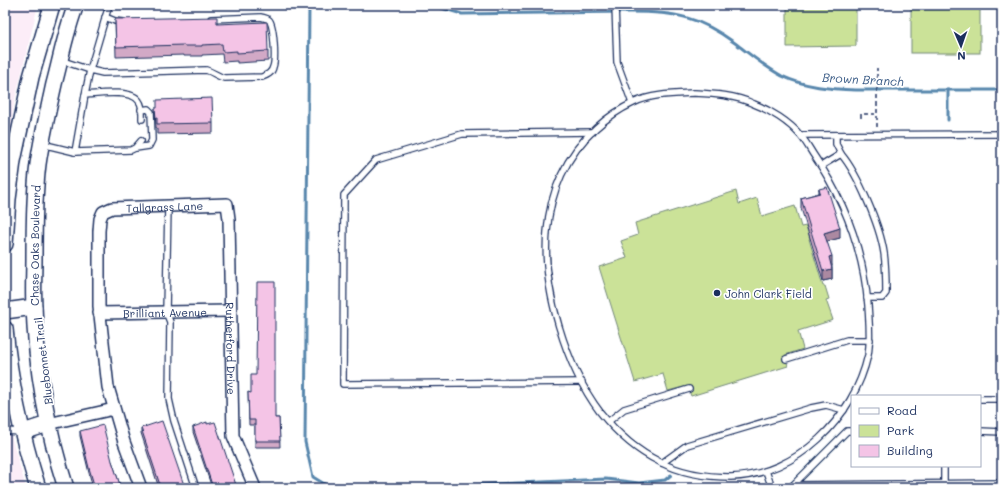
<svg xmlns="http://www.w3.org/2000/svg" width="1007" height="493" font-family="Mali,sans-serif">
<rect width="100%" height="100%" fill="#fff"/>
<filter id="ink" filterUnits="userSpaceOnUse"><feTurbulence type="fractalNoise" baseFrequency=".025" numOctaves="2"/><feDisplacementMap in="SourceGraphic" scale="8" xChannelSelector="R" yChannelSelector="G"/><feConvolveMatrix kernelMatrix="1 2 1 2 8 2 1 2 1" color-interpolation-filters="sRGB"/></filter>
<g filter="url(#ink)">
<g fill="#fcedf8">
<path d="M5 5H38L14 104 5 173Z"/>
<path d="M5 393 8 425 26 488H5Z"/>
</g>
<g fill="#cbe298" stroke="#73887b">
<path d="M787 5H856V46L787 47Z"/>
<rect x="911" y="5" width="69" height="48"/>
<path d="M736 191 739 204 757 198 762 216 795 206 801 227 806 226 810 239H809L823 286H825L829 299 826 300 833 320 798 331 803 349 785 355 788 366 691 396 687 386 668 391 663 374 635 382 599 267 627 258 621 241 638 235 635 223Z"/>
</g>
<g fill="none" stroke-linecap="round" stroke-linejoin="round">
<g stroke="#5987ad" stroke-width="3">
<path d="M309 5 305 442 313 477 331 488"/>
<path d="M431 5 462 14 630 12C675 12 698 16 735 43 751 55 765 67 782 76 805 87 831 89 856 90H1002"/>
<path d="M948 90V120"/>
<path d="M443 488 451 486 606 479 639 483 665 480 671 475"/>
</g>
<defs>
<g id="lane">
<path d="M615 5 617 62 632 103"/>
<path d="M105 17 115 21 123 22"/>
<path d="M60 60 90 70 109 5"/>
<path d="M694 93C714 94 735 95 754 104 770 110 789 122 800 135 805 140 809 148 813 154 844 199 863 249 868 305 869 322 871 338 868 355 854 418 797 475 731 477 707 477 681 473 660 462 637 451 616 432 600 412 566 367 542 288 547 232 550 192 566 155 596 128 607 118 620 109 633 103 652 94 673 94 694 93Z"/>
<path d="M85 95 90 70 103 73 206 70C213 72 217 76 224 78L262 77C267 75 272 73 273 67 276 60 274 25 269 20 267 18 264 18 261 17L211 19"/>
<path d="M801 135 1002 134"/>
<path d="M836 135V144L841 154"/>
<path d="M141 141 135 148 131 150 75 152 85 95C98 94 132 89 139 101 143 106 142 114 142 119"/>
<path d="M42 144 75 152"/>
<path d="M136 148 149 146 152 140 151 112 148 109 141 110"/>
<path d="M821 166 841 154C858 174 880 226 884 253 886 266 886 280 886 293L882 298H867"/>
<path d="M168 206 166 312 170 322 169 399 174 421 196 488"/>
<path d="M786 359 847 340H870"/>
<path d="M582 382 343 384 344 195 376 160 462 134 592 132"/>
<path d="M980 399H1002"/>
<path d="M609 421 624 409 689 389"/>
<path d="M5 431 21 432"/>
<path d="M852 431H847L793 485 1002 483"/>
<path d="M980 431 1002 432"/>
<path d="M662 463 687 445 811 408 826 405 844 410"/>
<path d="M766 471 772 488"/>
<path d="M944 488V466"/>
</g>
<g id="street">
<path id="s1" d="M99 313 231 311"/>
<path d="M48 424 114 409"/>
<path id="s2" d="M141 488 124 442 108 387 99 306V231L100 219 103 212 112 208 227 204 229 219 233 436 255 488"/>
</g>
<g id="secondary">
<path d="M5 244 8 199 13 161 31 77 52 5"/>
<path d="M5 311 34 307"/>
<path d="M5 329C10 383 22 437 38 488"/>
<path d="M23 432 48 424"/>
<path id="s3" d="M66 488C47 429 36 368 34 306 33 290 34 274 34 258 34 227 34 195 38 164 42 137 48 111 54 84 61 58 66 30 76 5"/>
</g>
</defs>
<use href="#lane" stroke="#1b2f5e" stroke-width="8"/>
<use href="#street" stroke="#1b2f5e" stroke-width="14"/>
<use href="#secondary" stroke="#1b2f5e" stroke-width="18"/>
<g stroke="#1b2f5e" stroke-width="1.5" stroke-dasharray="4 3" stroke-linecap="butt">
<path d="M861 118V114H876"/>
<path d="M877 127V68"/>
<path d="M79 484 80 488"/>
</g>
<use href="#lane" stroke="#fff" stroke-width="5.5"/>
<use href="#street" stroke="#fff" stroke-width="11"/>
<use href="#secondary" stroke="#fff" stroke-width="15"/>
</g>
<g fill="#d2a9c6" stroke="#1b2f5e">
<path d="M115 19 217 24 268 51V61L237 63V61L223 62 222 54 202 55V56H184V55L116 57Z"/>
<path d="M155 108 213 123V133L157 134V128H156Z"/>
<path d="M819 189 840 238 827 241 832 266V279L823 281 801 208V198L819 193Z"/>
<path d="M248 392 275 418H279L280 447H255V425H249Z"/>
<path d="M193 427 237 488H212L193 432Z"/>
<path d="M141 428 185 488H159L141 433Z"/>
<path d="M80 431 112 461 121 488H93L89 473 80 436Z"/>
</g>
<g fill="#ab89a1" stroke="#1b2f5e">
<path d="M840 228V238L824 242V233Z"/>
<path d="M832 256V266L829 267V257Z"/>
<path d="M832 269V279L823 281V271Z"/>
</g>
<g fill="#f4c4e6" stroke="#1b2f5e">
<path d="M217 17V24L267 22 268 51 237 53V51L223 52 222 44 202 45V46H184V45L116 47 115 19Z"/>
<path d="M212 98 213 123 157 124V118H156L155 108H157V100Z"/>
<path d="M827 187 840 228 824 233 832 256 829 257 832 269 823 271 801 198 820 193 819 189Z"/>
<path d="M257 282H275V418H279L280 441H255V420H249L248 392 251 393V375H256Z"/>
<path d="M162 421 185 488H161L141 428Z"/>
<path d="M207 422V424L215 422 237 488H213L193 427Z"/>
<path d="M103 425 112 461 121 488H95L89 468 80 431Z"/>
</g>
</g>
<circle fill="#1b2f5e" stroke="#fff" stroke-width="1.5" cx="717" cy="293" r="4"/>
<g text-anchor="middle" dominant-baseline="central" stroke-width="3.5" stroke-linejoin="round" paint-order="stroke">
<g font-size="11" fill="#1b2f5e" stroke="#fff">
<text stroke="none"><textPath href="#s2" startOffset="345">Tallgrass Lane</textPath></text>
<text stroke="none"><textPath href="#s3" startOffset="246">Chase Oaks Boulevard</textPath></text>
<text stroke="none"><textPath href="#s1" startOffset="66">Brilliant Avenue</textPath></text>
<text stroke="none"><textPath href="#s2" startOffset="552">Rutherford Drive</textPath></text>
<text transform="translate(43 361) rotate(-97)">Bluebonnet Trail</text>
</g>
<g font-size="11" fill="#1b2f5e" stroke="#fff" text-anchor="start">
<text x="725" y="293">John Clark Field</text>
</g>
<g font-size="12" font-style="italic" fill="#3a5b86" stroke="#fff">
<text transform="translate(863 79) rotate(3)">Brown Branch</text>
</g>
</g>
<rect width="1007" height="493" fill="none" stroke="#fff" stroke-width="20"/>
<rect x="10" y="10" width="987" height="473" fill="none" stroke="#1b2f5e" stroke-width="1.5" filter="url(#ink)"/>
<rect x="851" y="395" width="130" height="72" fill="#ffffff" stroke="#a4acbf"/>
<rect x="859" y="408" width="20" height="6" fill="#ffffff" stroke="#a4acbf"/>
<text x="887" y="415" font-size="12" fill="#1b2f5e">Road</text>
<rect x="859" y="425" width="20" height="12" fill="#cbe298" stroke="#a4acbf"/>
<text x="887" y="435" font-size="12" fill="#1b2f5e">Park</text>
<rect x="859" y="445" width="20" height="12" fill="#f4c4e6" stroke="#a4acbf"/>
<text x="887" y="455" font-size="12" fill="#1b2f5e">Building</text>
<g transform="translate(961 46) rotate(178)" stroke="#ffffff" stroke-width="3" paint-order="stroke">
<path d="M0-3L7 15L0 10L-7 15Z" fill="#1b2f5e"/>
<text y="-6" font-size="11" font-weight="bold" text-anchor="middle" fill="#1b2f5e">N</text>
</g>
</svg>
